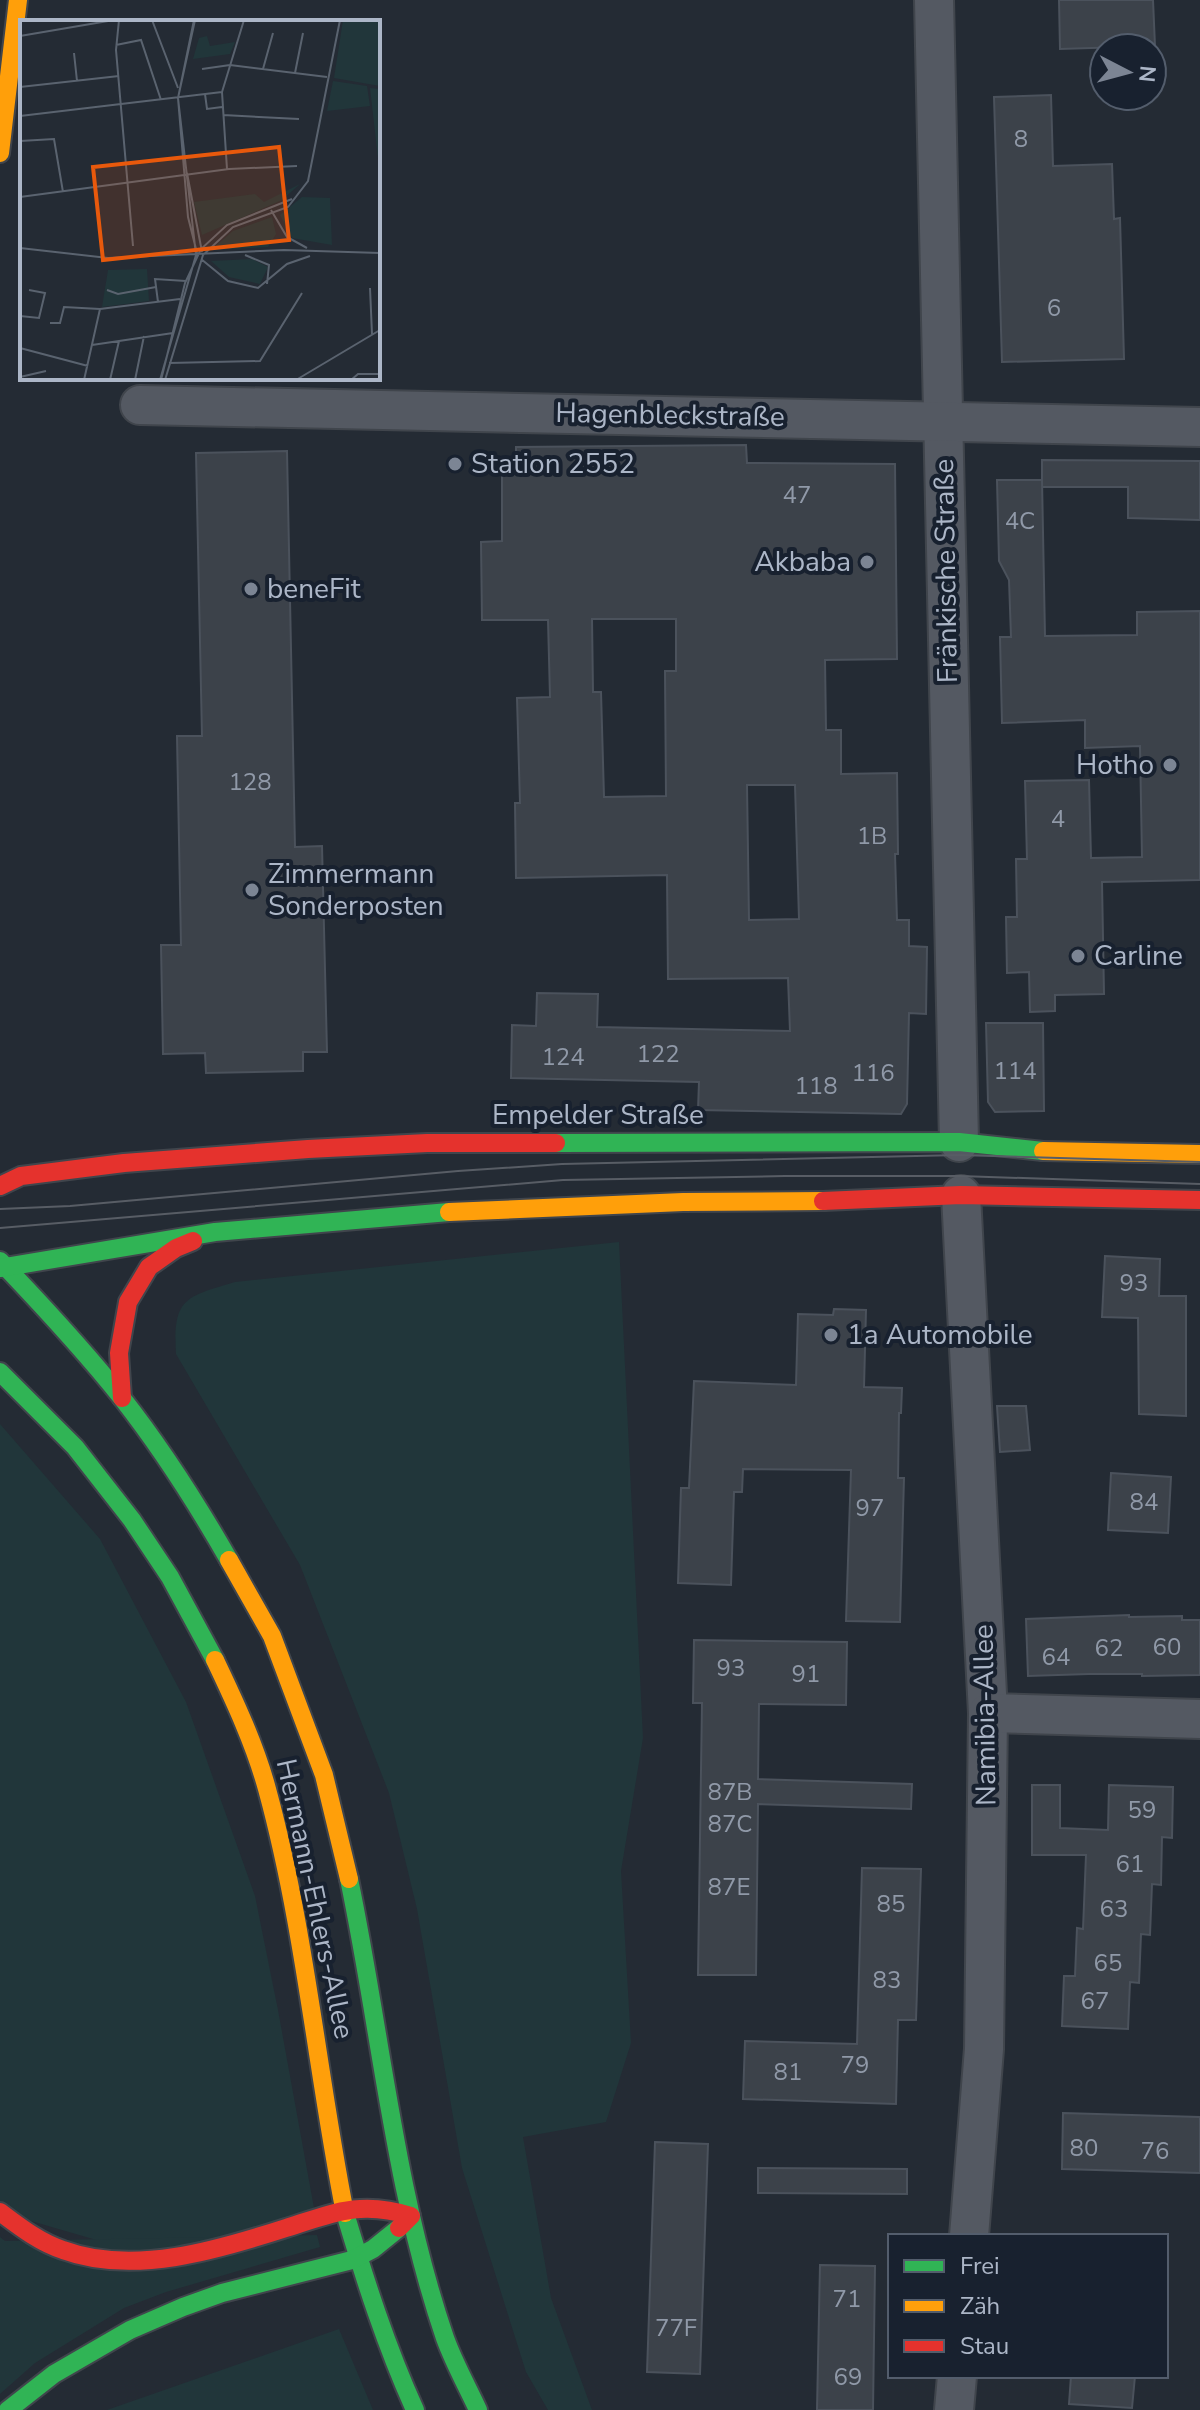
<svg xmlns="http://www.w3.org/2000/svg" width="1200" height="2410" font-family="'Nunito Sans',sans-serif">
<rect width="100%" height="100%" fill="#242b34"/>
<g fill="#21363a">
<path d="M619 1242 643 1738 621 1871 631 2043 606 2122 523 2137 551 2298 592 2410H548L526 2372 462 2168 417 1909 389 1793 300 1565 176 1354C173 1298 185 1297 235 1282Z"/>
<path d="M0 1424 100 1539 186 1702 255 1896 278 2010 316 2219 162 2259 0 2212Z"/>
<path d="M317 2235 320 2247 166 2292 124 2308 35 2363 0 2394V2237L5 2241Z"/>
<path d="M339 2329 373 2410H107Z"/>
</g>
<g fill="#3c424a" stroke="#4b525c" stroke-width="2" fill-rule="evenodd">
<path d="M1059 0H1153L1155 46 1060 49Z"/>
<path d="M1051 95 1053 166 1112 164 1114 219 1120 218 1124 359 1002 362 994 97Z"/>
<path d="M746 445 747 463 895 464 897 659 825 660 826 730H841V774L897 773 898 854H895L897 920H909V946L927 947 926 1014 909 1013 907 1104 901 1114 698 1110 699 1082 511 1078 512 1025 536 1026 537 993 598 994 597 1027 790 1031 788 978 668 979 667 875 516 878 515 803H520L517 698 550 697 548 620H482L481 542 502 541V474L516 473V447ZM592 619H676V671H665L666 796 604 797 601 692H593ZM747 785H795L799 919 749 920Z"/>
<path d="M287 451 295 847 322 846 327 1052H303V1071L206 1073 205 1053 163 1054 161 945H181L177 736H202L196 453Z"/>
<path d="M1042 460 1200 461V520L1128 518V487H1042Z"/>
<path d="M997 480H1042L1045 636 1137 635V612L1200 611V880L1102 882 1104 994 1055 995V1011L1030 1012 1029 972 1007 973 1006 917H1017L1016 859H1027L1025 781 1089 780 1091 858 1142 857 1140 746 1085 748V720L1002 723 1000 637H1011L1009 580 999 561Z"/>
<path d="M986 1023H1043L1044 1111 995 1112 988 1102Z"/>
<path d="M1105 1256 1160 1259 1159 1296H1186V1416L1139 1414 1138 1318 1102 1317Z"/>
<path d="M834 1309 866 1310 864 1387 902 1388 901 1413H899L898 1478H904L900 1622 846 1621 851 1470 743 1469 742 1492H734L731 1585 678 1583 681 1488H689L694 1381 796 1385 798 1314 833 1315Z"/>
<path d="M997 1406H1026L1030 1450 1000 1452Z"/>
<path d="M1111 1473 1171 1477 1168 1533 1108 1530Z"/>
<path d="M1129 1615V1617L1182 1616V1620H1200V1675L1142 1676V1674H1089L1028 1676 1026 1619Z"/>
<path d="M694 1640 847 1642 846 1705 759 1704 758 1779 912 1784 911 1809 758 1804 756 1975H698L702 1703H693Z"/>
<path d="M1032 1785H1060V1828L1108 1830 1109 1785 1173 1787 1172 1838 1162 1837 1161 1885 1152 1884 1150 1935 1141 1934 1139 1983 1130 1982 1128 2029 1062 2026 1064 1976H1075L1077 1928 1083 1929 1086 1855H1032Z"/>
<path d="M862 1868 921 1869 916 2020H898L896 2104 743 2099 745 2041 857 2044Z"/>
<path d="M1063 2113 1200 2117V2173L1062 2169Z"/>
<path d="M655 2142 708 2144 700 2374 647 2372Z"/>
<path d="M758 2168 907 2169V2194L758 2193Z"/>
<path d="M820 2265 875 2266 873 2410H817Z"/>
<path d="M1071 2376H1135L1132 2408 1069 2404Z"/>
</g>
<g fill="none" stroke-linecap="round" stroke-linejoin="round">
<defs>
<g id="street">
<path d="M934 0 959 1142"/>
<path d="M140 405 1200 427"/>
<path d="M961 1195 988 1713 984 2049 969 2236"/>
<path d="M988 1713 1200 1719"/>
<path d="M954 2410 957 2376"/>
</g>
<g id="fast">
<path d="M556 1143 959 1142 1043 1151"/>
<path d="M0 1261C42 1305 84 1350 122 1398 162 1449 197 1504 229 1560"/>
<path d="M0 1268 215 1232 449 1212"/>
<path d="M0 1372 75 1447 132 1520 170 1577 215 1660"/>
<path d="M349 1879C381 2032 394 2189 445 2338 454 2363 467 2386 478 2410"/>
<path d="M345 2213C365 2280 386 2346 415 2410"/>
<path d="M8 2410 54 2374 130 2330 183 2307 222 2293 352 2260 373 2249 399 2228"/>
</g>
<g id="slow">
<path d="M0 153 18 0"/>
<path d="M1043 1151 1200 1154"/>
<path d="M449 1212 683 1202 823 1201"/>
<path d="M229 1560 272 1636 324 1775 349 1879"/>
<path d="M215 1660C235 1702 255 1745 267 1789 305 1928 317 2072 345 2213"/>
</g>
<g id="jam">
<path d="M0 1186 21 1176 124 1163 308 1149 427 1143H556"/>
<path d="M823 1201 961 1195 1200 1200"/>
<path d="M122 1398 119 1353 128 1302 149 1267 176 1248 193 1241"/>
<path d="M0 2212C20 2227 39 2242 63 2250 133 2276 218 2250 286 2228 333 2213 361 2200 411 2216L399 2228"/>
</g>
</defs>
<use href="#street" stroke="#40454c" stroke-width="42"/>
<use href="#fast" stroke="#40454c" stroke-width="22"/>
<use href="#slow" stroke="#40454c" stroke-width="22"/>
<use href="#jam" stroke="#40454c" stroke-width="22"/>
<use href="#street" stroke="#545962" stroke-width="38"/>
<use href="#fast" stroke="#30b455" stroke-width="18"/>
<use href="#slow" stroke="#ff9f0a" stroke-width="18"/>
<use href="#jam" stroke="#e5322d" stroke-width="18"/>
<g stroke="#585d65" stroke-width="2">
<path d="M0 1209 70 1206 458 1171 562 1164 960 1155 1200 1162"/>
<path d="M0 1228 563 1180 785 1176H960L1200 1184"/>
</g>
</g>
<g fill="#7c8594" stroke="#18212f" stroke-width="3">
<circle cx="455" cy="464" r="8"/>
<circle cx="867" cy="562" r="8"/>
<circle cx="251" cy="589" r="8"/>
<circle cx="1170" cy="765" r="8"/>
<circle cx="252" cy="890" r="8"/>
<circle cx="1078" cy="956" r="8"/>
<circle cx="831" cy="1335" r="8"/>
</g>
<g text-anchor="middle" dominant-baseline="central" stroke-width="8" stroke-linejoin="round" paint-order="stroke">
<g font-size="24" fill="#9099a8">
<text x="1021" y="139">8</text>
<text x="1054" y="308">6</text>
<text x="797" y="495">47</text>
<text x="1020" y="521">4C</text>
<text x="250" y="782">128</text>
<text x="1058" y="819">4</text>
<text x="872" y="836">1B</text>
<text x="658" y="1054">122</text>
<text x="563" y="1057">124</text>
<text x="1015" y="1071">114</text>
<text x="873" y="1073">116</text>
<text x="816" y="1086">118</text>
<text x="1134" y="1283">93</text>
<text x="1144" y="1502">84</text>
<text x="870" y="1508">97</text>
<text x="1167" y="1647">60</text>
<text x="1109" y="1648">62</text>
<text x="1056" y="1657">64</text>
<text x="731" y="1668">93</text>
<text x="806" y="1674">91</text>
<text x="730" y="1792">87B</text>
<text x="1142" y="1810">59</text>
<text x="730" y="1824">87C</text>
<text x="1130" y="1864">61</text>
<text x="729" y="1887">87E</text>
<text x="891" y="1904">85</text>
<text x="1114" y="1909">63</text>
<text x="1108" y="1963">65</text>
<text x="887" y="1980">83</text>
<text x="1095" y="2001">67</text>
<text x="855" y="2065">79</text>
<text x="788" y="2072">81</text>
<text x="1084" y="2148">80</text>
<text x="1155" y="2151">76</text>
<text x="847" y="2299">71</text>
<text x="676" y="2328">77F</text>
<text x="848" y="2377">69</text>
</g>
<g font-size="28" fill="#acb6c7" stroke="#18212f">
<text transform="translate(670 415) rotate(1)">Hagenbleckstraße</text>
<text transform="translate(946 571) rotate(-91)">Fränkische Straße</text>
<text x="598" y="1115">Empelder Straße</text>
<text transform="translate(985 1715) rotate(-91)">Namibia-Allee</text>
<text transform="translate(315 1899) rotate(78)">Hermann-Ehlers-Allee</text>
</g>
<g font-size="28" fill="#acb6c7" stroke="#18212f" text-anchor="start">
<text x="471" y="464">Station 2552</text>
<text x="851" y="562" text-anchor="end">Akbaba</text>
<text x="267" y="589">beneFit</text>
<text x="1154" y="765" text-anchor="end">Hotho</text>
<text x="268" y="874">Zimmermann<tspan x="268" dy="32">Sonderposten</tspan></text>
<text x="1094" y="956">Carline</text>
<text x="847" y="1335">1a Automobile</text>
</g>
</g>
<g transform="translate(20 20)">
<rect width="360" height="360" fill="#242b34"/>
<path d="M323 0H360V66L314 58ZM187 16 190 26 215 22 210 34 173 39 179 18ZM313 61 347 66 350 86 307 91ZM350 68 360 69V156ZM280 164 262 180 182 215 174 182 235 174 244 182ZM282 177 310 178 312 225 272 218 260 195ZM252 197 256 214 248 227 191 230 213 211ZM232 239 248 247 240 264 209 257 191 241ZM127 249 129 281 82 287 88 250Z" fill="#21363a"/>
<path fill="none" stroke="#5a636f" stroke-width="2" d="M99 0 96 30 113 226M132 0 158 68M174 0 158 78 168 197 177 233M0 16 94 0M96 25 121 20 141 80M54 33 57 61M182 49 210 45 307 57M243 49 253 13M275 53 283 13M0 67 99 56M185 74 187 89 202 87M203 95 279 99M0 96 202 72M0 121 34 119 43 172M207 149 202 72 224 0M167 153 182 232M0 177 209 149 277 146M251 190 267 217 287 228M0 228 88 238 264 230 360 233M225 235 249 245 247 264M181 239 208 261 238 268 267 244 290 236M350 268 352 314M87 270 98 274 136 267M138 282 135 259 166 261M0 296 19 298 25 273 9 270M30 303H40L44 287 80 289 160 279M72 325 153 313M0 328 68 346M149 343 240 341 282 273M0 357 26 351M64 360 80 289M90 360 99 321M115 360 124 316M140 360 176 235 158 78 175 0M141 360 165 263 181 229 207 205 272 179M145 360 183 235 213 207 268 187 288 161 320 0M276 360 360 310M331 360 338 354H360"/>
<path fill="#e8590c" fill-opacity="0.15" stroke="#e8590c" stroke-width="4" d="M259 127 269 220 83 240 73 147Z"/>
<rect width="360" height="360" fill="none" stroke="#acb6c7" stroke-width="4"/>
</g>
<rect x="888" y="2234" width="280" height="144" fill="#18212f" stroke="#535d6c" stroke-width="2"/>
<rect x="904" y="2260" width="40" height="12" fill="#30b455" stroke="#535d6c" stroke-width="2"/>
<text x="960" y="2274" font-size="24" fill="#acb6c7">Frei</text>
<rect x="904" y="2300" width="40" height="12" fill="#ff9f0a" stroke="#535d6c" stroke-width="2"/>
<text x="960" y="2314" font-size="24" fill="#acb6c7">Zäh</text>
<rect x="904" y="2340" width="40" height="12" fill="#e5322d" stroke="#535d6c" stroke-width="2"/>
<text x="960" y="2354" font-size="24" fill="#acb6c7">Stau</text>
<g transform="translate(1128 72) rotate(96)"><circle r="38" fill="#18212f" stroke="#535d6c" stroke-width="2"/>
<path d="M0-6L14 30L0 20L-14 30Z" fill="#7c8594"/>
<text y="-12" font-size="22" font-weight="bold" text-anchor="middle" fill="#acb6c7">N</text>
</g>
</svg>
